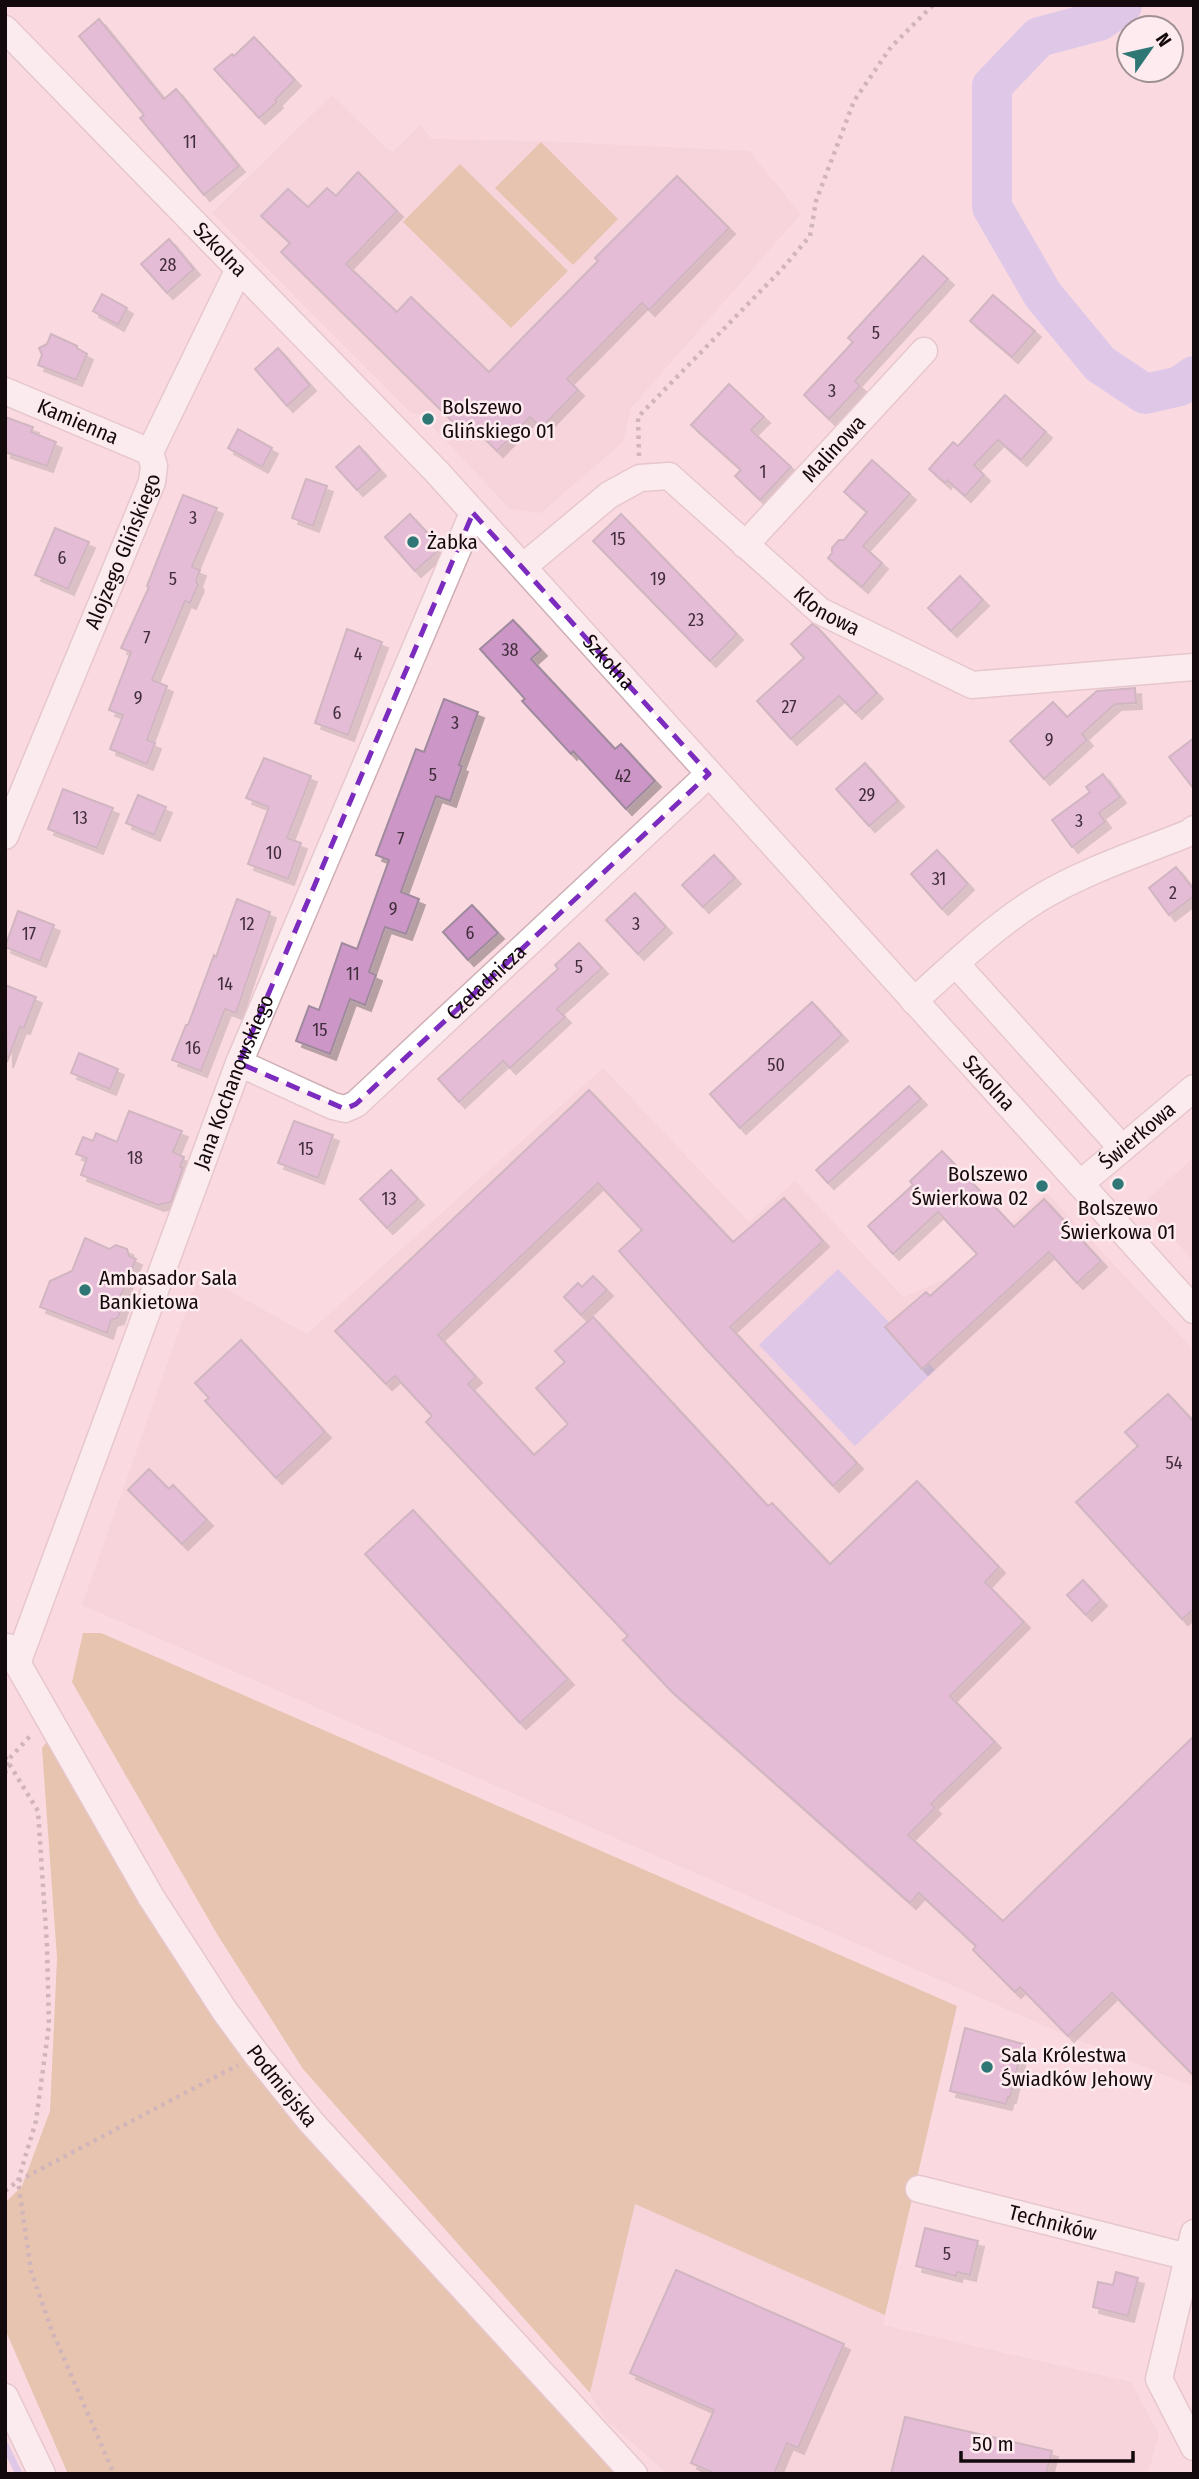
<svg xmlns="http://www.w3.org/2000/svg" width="1199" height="2479" font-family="'Fira Sans Condensed',sans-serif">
<defs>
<filter id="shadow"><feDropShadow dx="6" dy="6" stdDeviation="0" flood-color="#0004"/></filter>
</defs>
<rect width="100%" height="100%" fill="#fadae0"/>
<g fill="#f3cbd4">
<path d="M332 95 387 149 393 152 420 125 432 139 540 141 749 151 801 214 631 408 623 442 541 513 510 509 431 425 433 423 426 413 422 415 411 413 212 213Z"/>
<path d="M603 1068 749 1222 795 1181 903 1297 953 1276 1046 1192 1194 1350V2087L1068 2036 82 1605 199 1274 307 1334Z"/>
<path d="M1194 1157V1261L1141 1205Z"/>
<path d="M634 2203 885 2315 883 2325 1131 2382 1159 2434 1148 2474H668L606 2420 590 2394Z"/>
</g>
<g fill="#d1a875">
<path d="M541 142 618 219 573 265 495 188Z"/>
<path d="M460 164 568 271 511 328 403 222Z"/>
<path d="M83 1633H101L957 2006 885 2315 635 2204 590 2393 303 2069 217 1934 72 1682Z"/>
<path d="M49 1739 240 2050 291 2120 626 2474H68L5 2329V2203L22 2186 50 2111 57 1958 42 1748Z"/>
</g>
<path fill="#bfb0f0" d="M838 1269 935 1370 855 1446 759 1345Z"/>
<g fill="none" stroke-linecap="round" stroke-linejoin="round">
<path stroke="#bfb0f0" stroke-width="7" d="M5 2445 19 2474"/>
<path stroke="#bfb0f0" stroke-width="40" d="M1122 5 1099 21 1039 37 992 86V207L1043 295 1100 364 1145 394 1180 386 1194 376"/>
</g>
<g fill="#cc97c7" stroke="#9f8a9d" stroke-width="2" filter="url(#shadow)">
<path d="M99 19 164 99 176 89 239 166 204 195 140 118 144 115 79 36Z"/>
<path d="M254 37 295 80 275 100 277 102 259 118 214 69 232 54 234 56Z"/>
<path d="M358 172 397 211 346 264 397 312 411 297 489 372 598 261 595 258 677 176 729 228 649 310 642 303 567 379 578 390 541 428 530 417 497 451 473 427 465 434 281 252 290 243 261 216 288 189 308 207 327 188 336 196Z"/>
<path d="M169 239 194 269 167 293 141 264Z"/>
<path d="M923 256 948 279 855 381 860 386 829 419 804 395 853 342 848 338Z"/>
<path d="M102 294 127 308 118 325 93 311Z"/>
<path d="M993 295 1035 331 1012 357 970 321Z"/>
<path d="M51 334 77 346V348L87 354 76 380 38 365 42 355 39 348 47 344Z"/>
<path d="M278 348 310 385 287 406 255 369Z"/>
<path d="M729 384 764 417 751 430 791 467 760 500 735 476 741 470 691 425Z"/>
<path d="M1005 395 1046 432 1021 460 998 440 974 465 984 475 965 496 947 480 945 483 929 469 953 442 958 446Z"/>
<path d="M5 417 33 427 31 432 56 442 47 466 5 452Z"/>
<path d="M238 429 272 448 262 467 228 448Z"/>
<path d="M359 446 380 470 357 490 336 467Z"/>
<path d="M872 460 910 494 863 546 882 563 862 587 828 558 832 553V548L839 540H844L867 512 844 492Z"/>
<path d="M306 479 327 486 313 526 292 518Z"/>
<path d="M183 495 217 508 192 567 200 570 196 581 198 585 190 603 185 601 152 680 167 686 147 740 155 743 147 764 110 749 123 715 109 710 131 652 121 648 149 587 147 586Z"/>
<path d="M410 514 441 548 415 571 385 537Z"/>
<path d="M621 514 737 634 710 661 593 541Z"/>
<path d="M55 528 89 542 68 589 35 575Z"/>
<path d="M960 576 983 600 951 631 928 608Z"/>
<path d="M513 620 541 650 531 659 615 749 621 744 655 781 626 809 573 751 571 754 522 701 525 699 480 649Z"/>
<path d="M812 624 818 628 877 693 856 713 839 696 791 739 757 701 804 658 791 644Z"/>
<path d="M347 629 382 642 348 735 315 723Z"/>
<path d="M1135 688 1136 703 1115 704 1082 734 1087 740 1044 779 1010 741 1053 702 1067 717 1097 691Z"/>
<path d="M444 699 478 712 459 765 462 766 450 801 436 796 401 892 419 899 406 934 385 927 369 972 376 975 365 1005 350 999 330 1054 296 1041 309 1006 319 1010 342 943 357 949 389 860 376 855 416 749 424 752Z"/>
<path d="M1194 738V789L1169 757Z"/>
<path d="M264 758 311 776 287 838 301 843 288 879 248 864 269 807 246 798Z"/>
<path d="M865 763 898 801 869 826 836 789Z"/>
<path d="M1103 774 1120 797 1099 813 1105 822 1072 847 1052 820 1090 792 1086 787Z"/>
<path d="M63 789 113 808 97 848 48 829Z"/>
<path d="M138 795 166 807 154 835 126 823Z"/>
<path d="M937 850 968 884 942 909 911 874Z"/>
<path d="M714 855 735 878 703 907 682 885Z"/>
<path d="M1176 867 1194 890V896L1169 915 1149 888Z"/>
<path d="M635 893 666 927 638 954 606 920Z"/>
<path d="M237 899 270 912 236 1013 225 1009 201 1071 172 1060 186 1025H188L214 955 216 957Z"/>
<path d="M472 905 498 933 468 960 443 932Z"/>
<path d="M18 911 54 925 40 961 5 947Z"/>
<path d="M579 943 602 968 557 1009 565 1017 510 1068 503 1061 459 1102 438 1079 558 969 555 965Z"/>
<path d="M5 985 36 997 24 1028 20 1027 7 1062Z"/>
<path d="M812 1002 842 1035 740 1128 710 1094Z"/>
<path d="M79 1053 118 1069 110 1089 71 1073Z"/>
<path d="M909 1086 921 1099 828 1183 816 1170Z"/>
<path d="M589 1090 733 1242 784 1198 823 1241 730 1327 857 1463 833 1486 706 1349 619 1251 642 1230 598 1183 438 1335 476 1377 468 1384 534 1455 568 1424 536 1388 565 1362 555 1351 593 1317 768 1506 772 1503 830 1564 917 1481 999 1567 985 1582 1024 1622 950 1696 995 1742 931 1804 935 1808 908 1835 1003 1921 1194 1736V2076L1112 1993 1068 2036 1020 1987 1015 1992 973 1950 976 1946 919 1893 910 1903 671 1691 623 1640 628 1636 426 1422 432 1416 395 1376 386 1384 335 1331Z"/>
<path d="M129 1111 182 1131 173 1152 184 1157 180 1167 183 1168 171 1202 158 1205 81 1175 87 1158 76 1154 83 1137 93 1141 96 1133 117 1142Z"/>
<path d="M294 1121 333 1135 318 1178 278 1163Z"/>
<path d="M942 1151 1014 1227 1044 1199 1101 1261 1077 1283 1049 1252 922 1369 885 1327 926 1292 930 1296 977 1254 938 1212 893 1254 868 1226 913 1185 910 1181Z"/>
<path d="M391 1170 418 1199 387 1228 360 1199Z"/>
<path d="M85 1238 109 1249 116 1245 127 1249 129 1256 136 1259 119 1300 122 1306 118 1318 111 1320 107 1333 40 1307 50 1281 72 1271Z"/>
<path d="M593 1276 607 1290 581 1315 564 1297 578 1283 582 1287Z"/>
<path d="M241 1340 325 1432 276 1478 205 1401 209 1398 195 1383Z"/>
<path d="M1168 1394 1194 1422V1609L1182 1619 1076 1502 1138 1446 1125 1432Z"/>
<path d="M149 1469 169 1489 173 1485 207 1520 182 1544 128 1490Z"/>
<path d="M413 1510 568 1679 520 1723 365 1554Z"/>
<path d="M1083 1580 1101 1600 1086 1615 1067 1595Z"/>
<path d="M965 2028 1023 2044 1010 2097H1008L1006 2104 950 2091Z"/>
<path d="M925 2228 978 2241 970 2275 957 2272 956 2276 916 2266Z"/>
<path d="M676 2270 844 2344 798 2448 787 2443 774 2474H716L691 2463 714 2410 630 2373Z"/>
<path d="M1116 2272 1138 2278 1128 2316 1093 2307 1098 2282 1113 2285Z"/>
<path d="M905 2417 1052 2451 1046 2474H891Z"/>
</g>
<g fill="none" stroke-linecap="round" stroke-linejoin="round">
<defs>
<g id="minor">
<path id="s1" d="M5 29 436 471 1194 1310"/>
<path id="s2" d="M5 391 150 452"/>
<path id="s3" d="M745 545 924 351"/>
<path id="s4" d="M523 567 609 495 640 478 669 476 820 611 972 685 1194 667"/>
<path id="s5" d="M5 836 152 482 154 466 150 452 239 269"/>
<path d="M956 964 1122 1148"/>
<path d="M914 1001C953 966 993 927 1038 899 1084 871 1139 853 1189 833L1194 829"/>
<path id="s6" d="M239 1063 333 1106 345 1109 356 1104 709 774"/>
<path id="s7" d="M1080 1184 1194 1088"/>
<path id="s8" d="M8 1647 151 1897 224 2010 257 2055 311 2122 634 2474"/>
<path id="s9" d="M18 1661 239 1063 473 513"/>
<path id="s10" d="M919 2189 1188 2257"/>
<path d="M1194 2233 1159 2379 1194 2447"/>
<path d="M5 2397 42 2474"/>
</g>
</defs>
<use href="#minor" stroke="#ceafb5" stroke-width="29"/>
<g stroke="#9f888d" stroke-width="4.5" stroke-dasharray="3.5 5" stroke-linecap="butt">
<path d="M639 456 638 417 782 269 810 236 816 201 854 101 891 47 933 5"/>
<path d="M5 1757 38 1811 47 1946 49 2025 36 2121 18 2181 31 2271 52 2331 114 2474"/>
<path d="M5 1774 8 1760 31 1735"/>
<path d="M5 2191 18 2181 238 2065"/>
</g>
<use href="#minor" stroke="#fff" stroke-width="26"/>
</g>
<path d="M0 0H1199V2479H0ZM473 513 709 774 356 1104 345 1109 239 1063Z" fill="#fadae0" fill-opacity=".55" fill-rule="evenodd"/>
<path fill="none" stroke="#7b2cbf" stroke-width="5" stroke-dasharray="14 9" stroke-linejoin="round" d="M473 513 709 774 356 1104 345 1109 239 1063Z"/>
<g fill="#2e7775" stroke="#feebef" stroke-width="2.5">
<circle cx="428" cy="419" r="7"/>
<circle cx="413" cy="542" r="7"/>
<circle cx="1118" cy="1184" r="7"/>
<circle cx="1042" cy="1186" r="7"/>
<circle cx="85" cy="1290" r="7"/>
<circle cx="987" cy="2067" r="7"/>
</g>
<g text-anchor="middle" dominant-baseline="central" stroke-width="5" stroke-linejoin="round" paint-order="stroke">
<g font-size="18" fill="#422d3c">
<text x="190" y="142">11</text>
<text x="168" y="265">28</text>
<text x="876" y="333">5</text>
<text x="832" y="391">3</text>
<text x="763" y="472">1</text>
<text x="193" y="518">3</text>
<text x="618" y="539">15</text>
<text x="62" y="558">6</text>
<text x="173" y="579">5</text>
<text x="658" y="579">19</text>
<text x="696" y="620">23</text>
<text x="147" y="638">7</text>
<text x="510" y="650">38</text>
<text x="358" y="654">4</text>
<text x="138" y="698">9</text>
<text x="789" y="707">27</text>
<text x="337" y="713">6</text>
<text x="455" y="723">3</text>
<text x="1049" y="740">9</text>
<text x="433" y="775">5</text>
<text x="623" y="776">42</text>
<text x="867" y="795">29</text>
<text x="80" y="818">13</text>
<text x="1079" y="821">3</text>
<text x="401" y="839">7</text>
<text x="274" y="853">10</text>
<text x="939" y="879">31</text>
<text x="1173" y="893">2</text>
<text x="393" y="909">9</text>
<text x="247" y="924">12</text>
<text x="636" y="924">3</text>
<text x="470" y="933">6</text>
<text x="29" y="934">17</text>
<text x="579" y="967">5</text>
<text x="353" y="974">11</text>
<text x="225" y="984">14</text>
<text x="320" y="1030">15</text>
<text x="193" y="1048">16</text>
<text x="776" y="1065">50</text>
<text x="306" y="1149">15</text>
<text x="135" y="1158">18</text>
<text x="389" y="1199">13</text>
<text x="1174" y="1463">54</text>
<text x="947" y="2254">5</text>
</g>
<g font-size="21" fill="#140a0d" stroke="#feebef">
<text stroke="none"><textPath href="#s1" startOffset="308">Szkolna</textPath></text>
<text stroke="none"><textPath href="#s2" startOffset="79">Kamienna</textPath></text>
<text stroke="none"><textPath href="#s3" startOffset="131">Malinowa</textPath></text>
<text stroke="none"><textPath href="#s5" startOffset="308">Alojzego Glińskiego</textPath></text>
<text stroke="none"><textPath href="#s4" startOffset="385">Klonowa</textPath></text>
<text stroke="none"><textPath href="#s1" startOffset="875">Szkolna</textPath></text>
<text stroke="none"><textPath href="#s6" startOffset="306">Czeladnicza</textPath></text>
<text stroke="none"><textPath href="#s9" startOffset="618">Jana Kochanowskiego</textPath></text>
<text stroke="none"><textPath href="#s1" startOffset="1442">Szkolna</textPath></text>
<text stroke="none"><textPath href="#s7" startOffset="75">Świerkowa</textPath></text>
<text stroke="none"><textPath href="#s8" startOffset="518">Podmiejska</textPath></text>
<text stroke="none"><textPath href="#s10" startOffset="138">Techników</textPath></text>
</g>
<g font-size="21" fill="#140a0d" stroke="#feebef" text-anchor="start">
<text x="442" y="407">Bolszewo<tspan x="442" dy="24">Glińskiego 01</tspan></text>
<text x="427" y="542">Żabka</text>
<text x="1028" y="1174" text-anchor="end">Bolszewo<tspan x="1028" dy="24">Świerkowa 02</tspan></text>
<text x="1118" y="1208" text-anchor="middle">Bolszewo<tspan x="1118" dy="24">Świerkowa 01</tspan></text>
<text x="99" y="1278">Ambasador Sala<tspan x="99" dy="24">Bankietowa</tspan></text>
<text x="1001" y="2055">Sala Królestwa<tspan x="1001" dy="24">Świadków Jehowy</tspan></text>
</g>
</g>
<rect width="1199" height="2479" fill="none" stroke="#140a0d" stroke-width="14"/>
<g transform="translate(1150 49) rotate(56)"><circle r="33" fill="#feebef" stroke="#a09195" stroke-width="2"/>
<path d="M0-5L12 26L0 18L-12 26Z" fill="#2e7775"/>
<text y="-10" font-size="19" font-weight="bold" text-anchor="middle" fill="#140a0d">N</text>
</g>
<path d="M961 2451v10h172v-10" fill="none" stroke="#140a0d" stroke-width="3.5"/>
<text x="972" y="2451" font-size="21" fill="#140a0d" stroke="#feebef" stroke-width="5" paint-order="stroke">50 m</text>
</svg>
